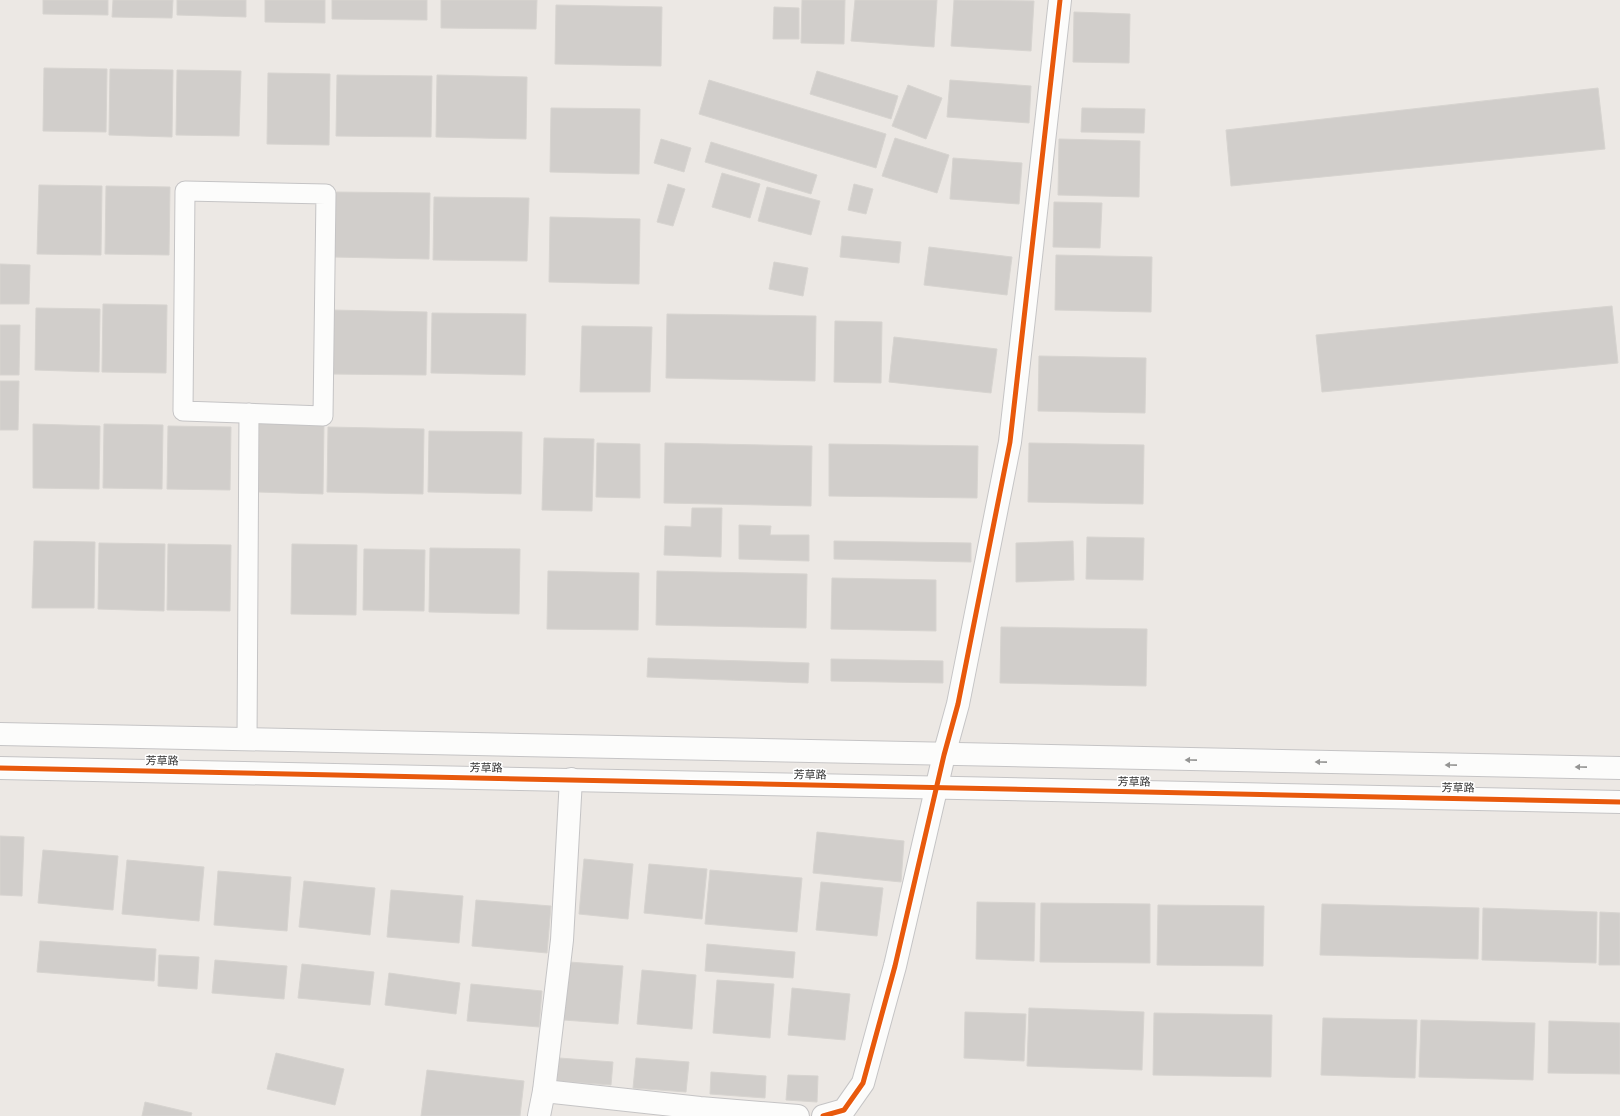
<svg xmlns="http://www.w3.org/2000/svg" width="1620" height="1116" font-family="'Nunito Sans','Noto Sans SC',sans-serif">
<rect width="100%" height="100%" fill="#ece8e4"/>
<g fill="#d1cecb" stroke="#d7d4d0">
<path d="M43 0H108V15L43 14Z"/>
<path d="M113 0H173L172 18 112 17Z"/>
<path d="M177 0H246V17L177 15Z"/>
<path d="M265 0H325V23L265 22Z"/>
<path d="M332 0H427V20L332 19Z"/>
<path d="M441 0H537L536 29 441 28Z"/>
<path d="M802 0H845L844 44 801 43Z"/>
<path d="M855 0H937L934 47 851 41Z"/>
<path d="M954 0 1034 1 1031 51 951 46Z"/>
<path d="M556 5 662 7 661 66 555 64Z"/>
<path d="M774 7 799 8V39H773Z"/>
<path d="M1074 12 1130 14 1129 63 1073 62Z"/>
<path d="M44 68 107 69 106 132 43 131Z"/>
<path d="M110 69 173 70 172 137 109 135Z"/>
<path d="M177 70 241 71 239 136 176 135Z"/>
<path d="M817 71 898 96 891 119 810 94Z"/>
<path d="M268 73 330 74 329 145 267 144Z"/>
<path d="M337 75 432 76 431 137 336 136Z"/>
<path d="M437 75 527 77 526 139 436 137Z"/>
<path d="M709 80 886 134 876 168 699 114Z"/>
<path d="M950 80 1031 86 1029 123 947 117Z"/>
<path d="M908 85 942 98 926 139 892 126Z"/>
<path d="M1598 88 1605 149 1231 186 1226 130Z"/>
<path d="M551 108 640 109 639 174 550 172Z"/>
<path d="M1082 108 1145 109 1144 133 1081 132Z"/>
<path d="M895 138 949 155 937 193 882 176Z"/>
<path d="M661 139 691 148 684 172 654 163Z"/>
<path d="M1059 139 1140 141 1139 197 1058 195Z"/>
<path d="M711 142 817 175 811 194 705 162Z"/>
<path d="M953 158 1022 163 1019 204 950 199Z"/>
<path d="M722 173 760 184 750 218 712 207Z"/>
<path d="M668 184 685 189 673 226 657 222Z"/>
<path d="M854 184 873 189 866 214 848 210Z"/>
<path d="M39 185 102 186 101 255 37 254Z"/>
<path d="M106 186 170 187 169 255 105 254Z"/>
<path d="M767 187 820 201 811 235 758 221Z"/>
<path d="M333 192 430 193 429 259 333 257Z"/>
<path d="M434 197 529 198 527 261 433 260Z"/>
<path d="M1054 202 1102 203 1100 248 1053 247Z"/>
<path d="M550 217 640 219 639 284 549 282Z"/>
<path d="M842 236 901 242 899 263 840 257Z"/>
<path d="M929 247 1012 257 1007 295 924 285Z"/>
<path d="M1056 255 1152 257 1151 312 1055 310Z"/>
<path d="M774 262 808 268 803 296 769 289Z"/>
<path d="M0 264 30 265 29 304H0Z"/>
<path d="M103 304 167 305 166 373 102 372Z"/>
<path d="M1612 306 1618 363 1322 392 1316 335Z"/>
<path d="M36 308 100 309 99 372 35 370Z"/>
<path d="M331 310 427 312 426 375 330 374Z"/>
<path d="M432 313 526 314 525 375 431 373Z"/>
<path d="M667 314 816 316 815 381 666 378Z"/>
<path d="M835 321 882 322 881 383 834 382Z"/>
<path d="M0 325H20L19 375H0Z"/>
<path d="M582 326 652 327 650 392H580Z"/>
<path d="M894 337 997 349 991 393 889 382Z"/>
<path d="M1039 356 1146 358 1145 413 1038 411Z"/>
<path d="M0 381H19L18 430H0Z"/>
<path d="M259 423H324L323 494 258 492Z"/>
<path d="M33 424 100 426 99 489 33 488Z"/>
<path d="M104 424 163 425 162 489 103 488Z"/>
<path d="M168 426 231 427 230 490 167 489Z"/>
<path d="M328 427 424 429 423 494 327 492Z"/>
<path d="M429 431 522 432 521 494 428 492Z"/>
<path d="M544 438 594 439 592 511 542 510Z"/>
<path d="M597 443 640 444V498L596 497Z"/>
<path d="M665 443 812 446 811 506 664 503Z"/>
<path d="M1029 443 1144 445 1143 504 1028 502Z"/>
<path d="M829 444 978 446 977 498 829 496Z"/>
<path d="M692 508H722L721 557 664 555 665 526 691 527Z"/>
<path d="M739 525 771 526 770 535H809V561L739 559Z"/>
<path d="M1087 537 1144 538 1143 580 1086 579Z"/>
<path d="M34 541 95 542 94 608H32Z"/>
<path d="M834 541 971 543V562L834 559Z"/>
<path d="M1073 541 1074 580 1016 582V543Z"/>
<path d="M99 543 165 544 164 611 98 609Z"/>
<path d="M168 544 231 545 230 611 167 610Z"/>
<path d="M292 544 357 545 356 615 291 614Z"/>
<path d="M430 548 520 549 519 614 429 612Z"/>
<path d="M364 549 425 550 424 611 363 610Z"/>
<path d="M548 571 639 573 638 630 547 629Z"/>
<path d="M657 571 807 574 806 628 656 625Z"/>
<path d="M832 578 936 580V631L831 629Z"/>
<path d="M1001 627 1147 629 1146 686 1000 683Z"/>
<path d="M648 658 809 663 808 683 647 677Z"/>
<path d="M831 659 943 661V683L831 681Z"/>
<path d="M817 832 904 841 901 882 813 873Z"/>
<path d="M0 836 24 837 22 896 0 895Z"/>
<path d="M43 850 118 856 113 910 38 903Z"/>
<path d="M584 859 633 864 628 919 579 914Z"/>
<path d="M127 860 204 867 199 921 122 914Z"/>
<path d="M649 864 707 869 702 919 644 913Z"/>
<path d="M710 870 802 878 797 932 705 924Z"/>
<path d="M218 871 291 877 287 931 214 925Z"/>
<path d="M304 881 375 888 370 935 299 927Z"/>
<path d="M821 882 883 888 877 936 816 930Z"/>
<path d="M391 890 463 896 459 943 387 937Z"/>
<path d="M476 900 551 906 547 953 472 946Z"/>
<path d="M977 902 1035 903 1034 961 976 959Z"/>
<path d="M1041 903 1150 904V963L1040 962Z"/>
<path d="M1322 904 1479 908 1478 959 1320 955Z"/>
<path d="M1158 905 1264 906 1263 966 1157 965Z"/>
<path d="M1483 908 1597 912 1596 963 1482 960Z"/>
<path d="M1600 912 1620 913V965H1599Z"/>
<path d="M40 941 156 949 154 981 37 972Z"/>
<path d="M707 944 795 952 793 978 705 971Z"/>
<path d="M159 955 199 957 197 989 158 986Z"/>
<path d="M215 960 287 966 284 999 212 993Z"/>
<path d="M569 962 623 966 618 1024 564 1020Z"/>
<path d="M302 964 374 972 370 1005 298 998Z"/>
<path d="M642 970 696 975 692 1029 637 1024Z"/>
<path d="M389 973 460 983 456 1014 385 1005Z"/>
<path d="M717 980 774 984 770 1038 713 1033Z"/>
<path d="M471 984 542 991 539 1027 467 1021Z"/>
<path d="M792 988 850 994 845 1040 788 1035Z"/>
<path d="M1029 1008 1144 1012 1142 1070 1027 1066Z"/>
<path d="M965 1012 1026 1014 1024 1061 964 1058Z"/>
<path d="M1154 1013 1272 1015 1271 1077 1153 1075Z"/>
<path d="M1323 1018 1417 1020 1415 1078 1321 1075Z"/>
<path d="M1421 1020 1535 1023 1533 1080 1419 1077Z"/>
<path d="M1549 1021 1620 1023V1074L1548 1073Z"/>
<path d="M276 1053 344 1069 335 1105 267 1089Z"/>
<path d="M559 1058 613 1062 611 1085 557 1081Z"/>
<path d="M636 1058 689 1062 686 1092 633 1088Z"/>
<path d="M427 1070 524 1081 520 1116H421Z"/>
<path d="M711 1072 766 1076 765 1098 710 1094Z"/>
<path d="M788 1075 818 1076 817 1102 786 1100Z"/>
<path d="M145 1102 192 1113 191 1116H142Z"/>
</g>
<g fill="none" stroke-linecap="round" stroke-linejoin="round">
<defs>
<g id="lane">
<path d="M185 191 326 194 323 416 183 411Z"/>
<path d="M247 740 249 413"/>
</g>
<g id="street">
<path d="M544 1091 562 940 571 779"/>
<path d="M539 1116 544 1091 700 1108 798 1116"/>
<path d="M823 1116 844 1110 863 1083 895 966 944 755 958 704 1010 442 1060 0"/>
</g>
<g id="secondary">
<path d="M0 734 1620 768"/>
<path d="M0 768 1620 802"/>
</g>
</defs>
<use href="#lane" stroke="#c5c4c5" stroke-width="21"/>
<use href="#street" stroke="#c5c4c5" stroke-width="24"/>
<use href="#secondary" stroke="#c5c4c5" stroke-width="24"/>
<use href="#lane" stroke="#fcfcfb" stroke-width="19"/>
<use href="#street" stroke="#fcfcfb" stroke-width="22"/>
<use href="#secondary" stroke="#fcfcfb" stroke-width="22"/>
<defs>
<g id="cycleway">
<path d="M0 768 1620 802"/>
<path d="M823 1116 844 1110 863 1083 895 966 944 755 958 704 1010 442 1060 0"/>
</g>
</defs>
<use href="#cycleway" stroke="#fff" stroke-width="8"/>
<use href="#cycleway" stroke="#e8590c" stroke-width="5"/>
</g>
<defs><path id="oneway-solid" d="M-6-.8H1V-3.2L6.5 0L1 3.2V.8H-6Z"/></defs>
<g fill="#959594">
<use href="#oneway-solid" transform="translate(1191 760) rotate(-179)"/>
<use href="#oneway-solid" transform="translate(1321 762) rotate(-179)"/>
<use href="#oneway-solid" transform="translate(1451 765) rotate(-179)"/>
<use href="#oneway-solid" transform="translate(1581 767) rotate(-179)"/>
</g>
<g text-anchor="middle" dominant-baseline="central" stroke-width="3" stroke-linejoin="round" paint-order="stroke">
<g font-size="11" fill="#2e2e2e" stroke="#fff">
<text transform="translate(162 761) rotate(1)">芳草路</text>
<text transform="translate(486 768) rotate(1)">芳草路</text>
<text transform="translate(810 775) rotate(1)">芳草路</text>
<text transform="translate(1134 782) rotate(1)">芳草路</text>
<text transform="translate(1458 788) rotate(1)">芳草路</text>
</g>
</g>
</svg>
